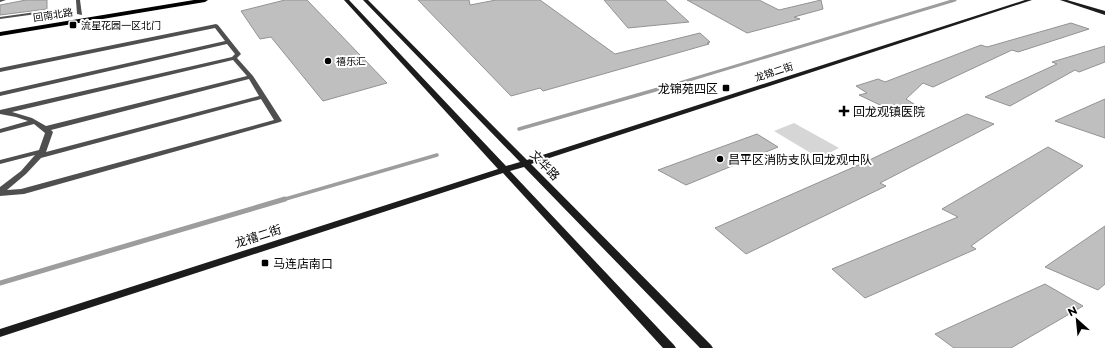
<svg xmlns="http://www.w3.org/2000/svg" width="1105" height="348" font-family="Montserrat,'Noto Sans SC',sans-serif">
<rect width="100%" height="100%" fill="#fff"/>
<path fill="#d6d6d6" d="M794 123 839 148 819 158 774 131Z"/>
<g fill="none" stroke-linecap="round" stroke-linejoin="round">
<path stroke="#9d9d9d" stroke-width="3" d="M666 87 955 0"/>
<g stroke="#9d9d9d" stroke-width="3.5">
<path d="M519 129 669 86"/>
<path d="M282 200 437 155"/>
</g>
<path stroke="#9d9d9d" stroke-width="5" d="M0 283 285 199"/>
</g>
<g fill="#bfbfbf" stroke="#939393">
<path d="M26 0H47V9L0 15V5Z"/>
<path d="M285 0H307L387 83 323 101 271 37 260 39 241 11Z"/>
<path d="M418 0H469L470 5 496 0H540L615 54 700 33 710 42 707 43 709 44 543 91 540 88 511 96Z"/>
<path d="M604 0H665L689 22 628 28Z"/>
<path d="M687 0H759L779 10 821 0 823 9 794 17 800 19 747 33Z"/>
<path d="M1071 23 1089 29 1018 52 1012 50 933 87 923 83 906 99 914 104 895 112 859 95 867 93 856 86 878 79 885 82 981 45 987 47Z"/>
<path d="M1105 46V62L1079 72 1075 70 1010 106 985 97 1057 64 1052 62Z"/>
<path d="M1105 99V138L1055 121Z"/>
<path d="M967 114 994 124 880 183 886 186 746 254 715 228 863 163Z"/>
<path d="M757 134 778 147 686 185 658 170Z"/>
<path d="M1048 147 1083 166 971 246 976 249 865 298 832 269 958 217 942 209Z"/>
<path d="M1105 226V284L1098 290 1045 267Z"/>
<path d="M1045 284 1083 306 1011 348H954L935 334Z"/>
</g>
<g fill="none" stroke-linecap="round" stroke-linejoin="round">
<path fill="#4f4f4f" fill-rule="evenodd" d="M50 10H51V12L0 19V17Z"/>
<g fill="#4f4f4f" fill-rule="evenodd">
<path d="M0 0H6L0 2Z"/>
<path d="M76 0H80L82 15 77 14Z"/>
<path d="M216 24 218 25 241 54 237 58 253 76 282 121 280 122 24 194 0 196V187L21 171 35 155 0 164V160L39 150 45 133 34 124 0 133V129L28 121 16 117 0 114V110L232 57 235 54 227 44 0 96V92L225 41 215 28 0 72V68ZM233 60 247 76 46 126 32 118 12 112ZM249 79 259 96 46 152 53 132 51 130ZM261 99 274 120 21 189 7 190 26 174 41 158Z"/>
</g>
<g fill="#1c1c1c" fill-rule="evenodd">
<path d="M344 0H349L506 166 520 162 363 0H368L527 160 1025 0H1032L531 164 711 345 713 348H700L524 167 510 171 674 345 676 348H663L503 173 0 337V329L498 169Z"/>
<path d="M1060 0H1067L1105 11V15Z"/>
</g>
<path fill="#000" fill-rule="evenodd" d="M194 0H208L205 2 0 36V32Z"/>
</g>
<g fill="#000" stroke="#fff" stroke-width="1.5">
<rect x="69" y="21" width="8" height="8" rx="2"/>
<circle cx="328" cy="61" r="4"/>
<rect x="722" y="84" width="8" height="8" rx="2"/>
<path d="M842 105h4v4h4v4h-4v4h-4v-4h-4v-4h4z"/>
<circle cx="720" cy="159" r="4"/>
<rect x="261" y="259" width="8" height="8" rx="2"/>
</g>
<g text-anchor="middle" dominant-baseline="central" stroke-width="4" stroke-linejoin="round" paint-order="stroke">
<g font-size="10" fill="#000" stroke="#fff">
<text transform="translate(53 15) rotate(-9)">回南北路</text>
<text transform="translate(774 72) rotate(-18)">龙锦二街</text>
</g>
<g font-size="10" fill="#000" stroke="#fff" text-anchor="start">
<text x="81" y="25">流星花园一区北门</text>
<text x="336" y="61">禧乐汇</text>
</g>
<g font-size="12" fill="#000" stroke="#fff" text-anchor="start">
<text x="718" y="88" text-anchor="end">龙锦苑四区</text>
<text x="853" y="111">回龙观镇医院</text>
<text x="728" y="159">昌平区消防支队回龙观中队</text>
<text x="273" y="263">马连店南口</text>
</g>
<g font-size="12" fill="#000" stroke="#fff">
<text transform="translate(545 165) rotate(46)">文华路</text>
<text transform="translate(258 236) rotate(-18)">龙禧二街</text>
</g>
</g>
<g transform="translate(1077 320) rotate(333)" stroke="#ffffff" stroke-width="3" paint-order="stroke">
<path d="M0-3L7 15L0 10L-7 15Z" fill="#000000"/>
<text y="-6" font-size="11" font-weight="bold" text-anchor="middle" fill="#000000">N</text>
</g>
</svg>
